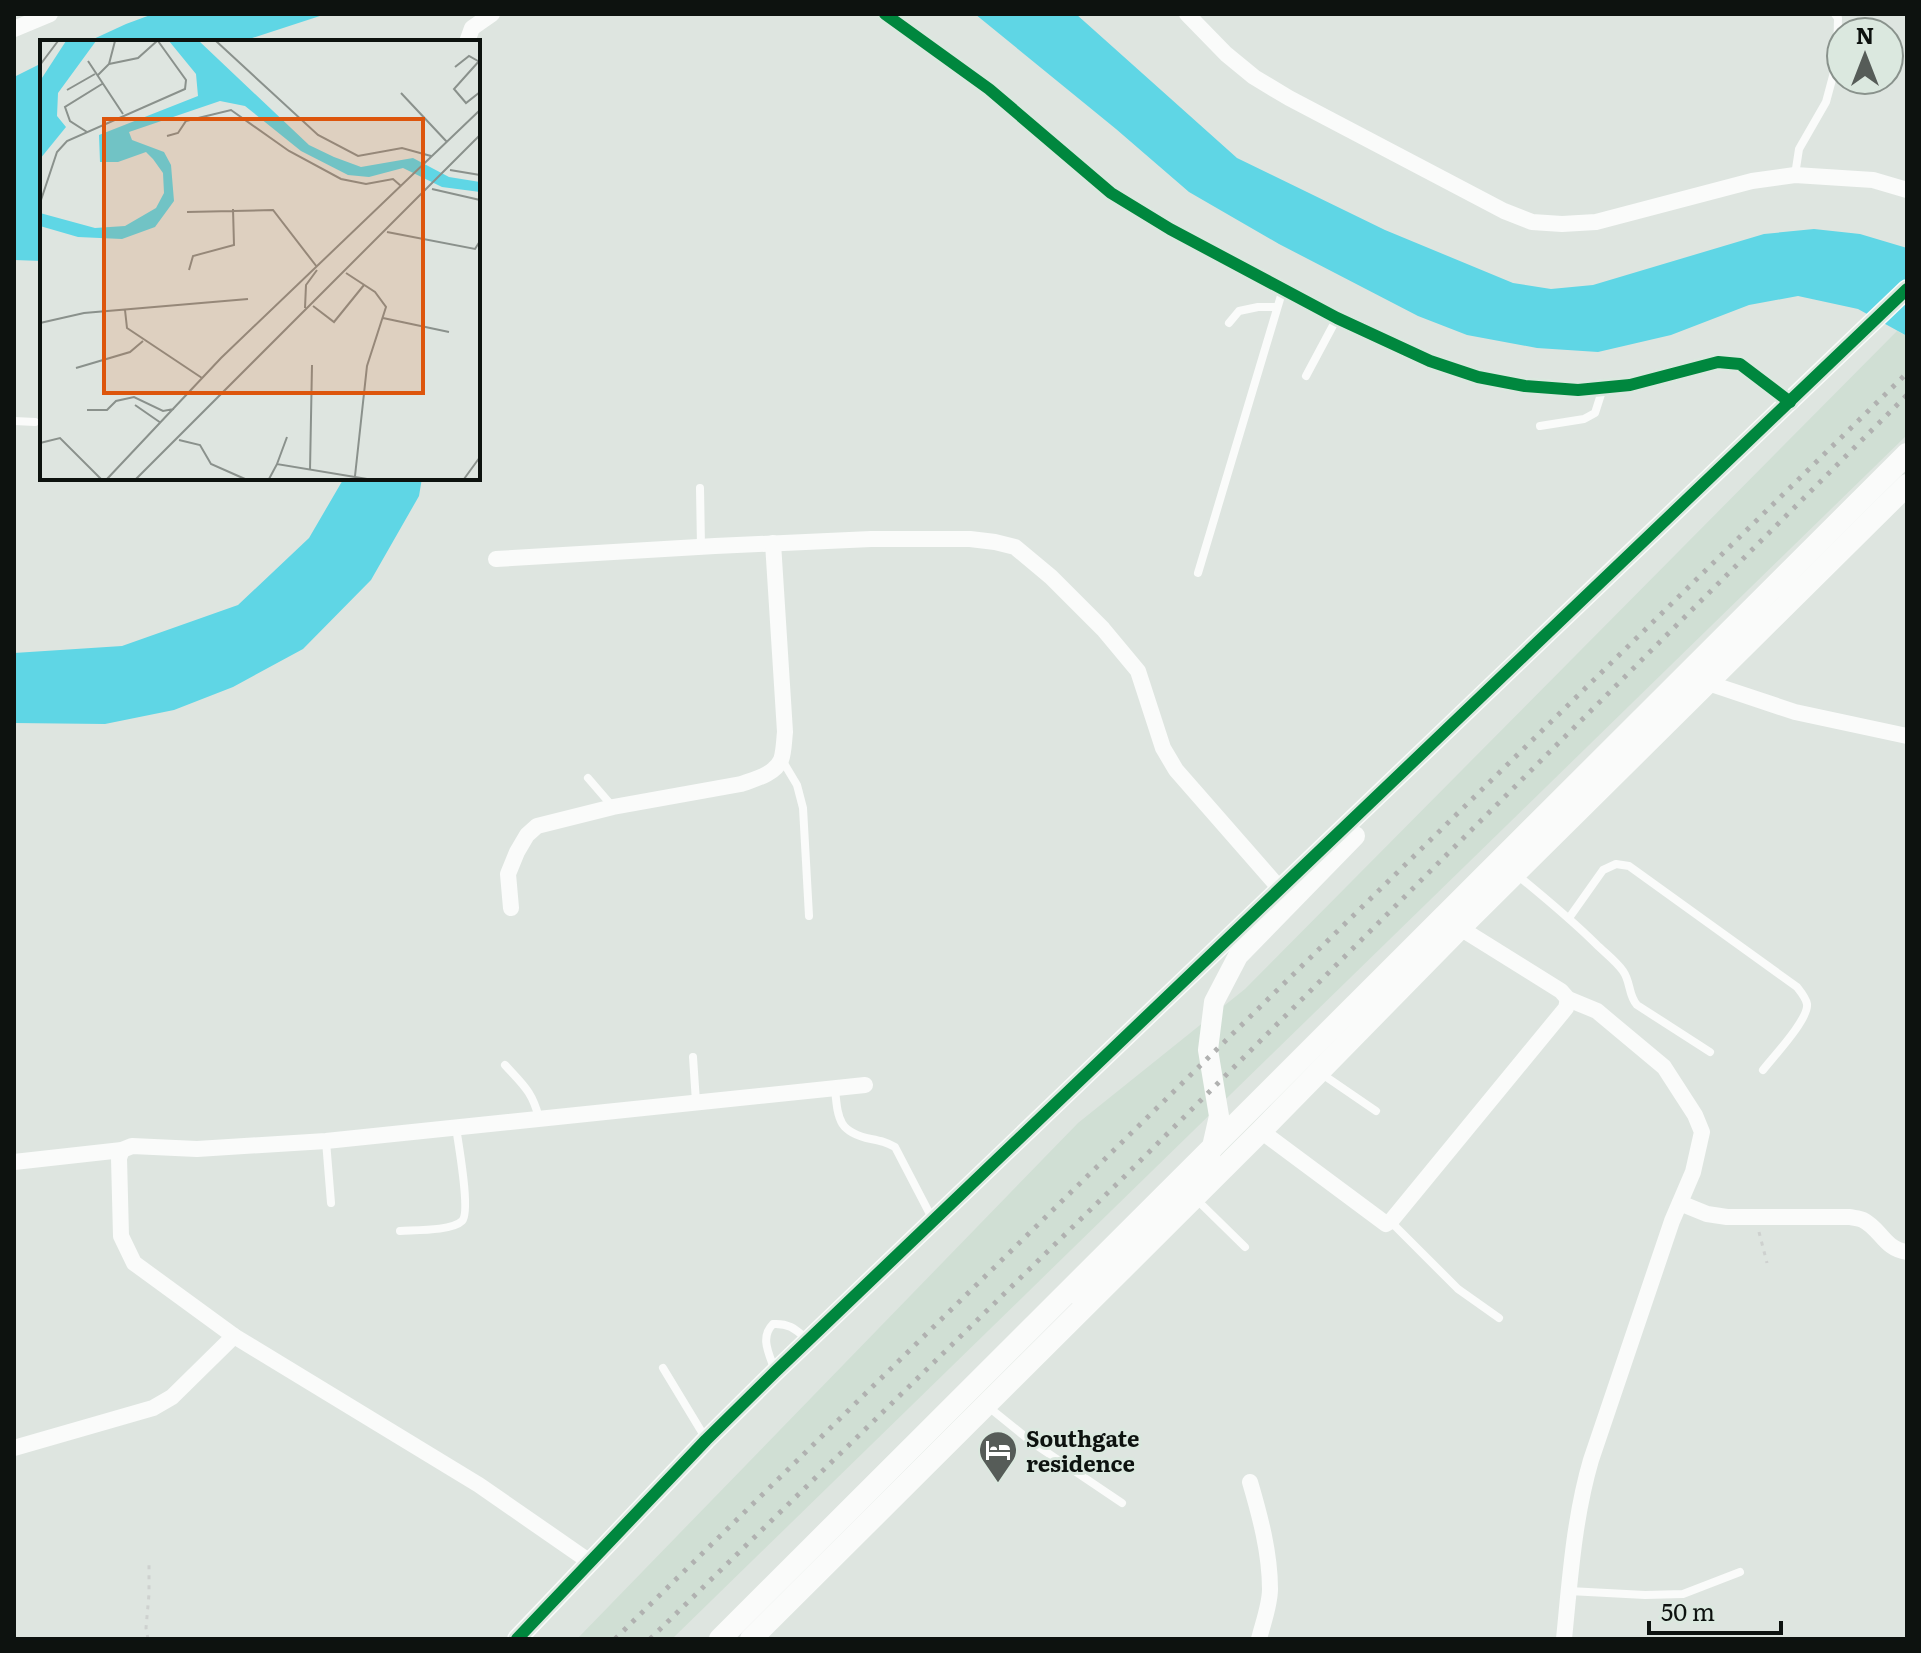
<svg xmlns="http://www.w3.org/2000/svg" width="1921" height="1653" font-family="Literata,serif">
<rect width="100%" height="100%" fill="#dee5e0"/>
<path fill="#d0dfd4" d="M1897 331 1907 336V435L672 1639H577L1078 1123 1245 989Z"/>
<g fill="#5fd6e5">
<path d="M153 14H326L240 42H87L126 24Z"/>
<path d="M975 14H1076L1237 158 1385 230 1513 283 1551 289 1593 285 1764 234 1814 229 1860 234 1907 248V336L1858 309 1798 296 1749 305 1671 335 1598 352 1537 348 1467 335 1418 316 1279 244 1189 192 1116 129Z"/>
<path d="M42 63V261L14 260V77Z"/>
<path d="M344 478H422L419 496 371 580 303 649 233 687 174 710 105 724 14 723V653L122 646 238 605 309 538Z"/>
</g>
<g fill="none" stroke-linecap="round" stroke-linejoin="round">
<g stroke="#ced1cf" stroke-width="3" stroke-dasharray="4 6" stroke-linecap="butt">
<path d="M1759 1232 1767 1263"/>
<path d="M148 1639 146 1628 149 1594V1562"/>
</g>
<g stroke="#fafbfa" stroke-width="8">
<path d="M1795 175 1799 149 1826 102 1837 61 1838 18 1835 14"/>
<path d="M1229 323 1239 311 1258 307H1277"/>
<path d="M1306 376 1337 318"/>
<path d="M14 421 35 422"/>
<path d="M1540 426 1584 419 1595 413 1603 388"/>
<path d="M700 488 701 547"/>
<path d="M1198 573 1283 289"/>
<path d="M782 760 797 785 803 808 809 916"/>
<path d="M588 778 613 807"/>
<path d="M1516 874C1544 897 1571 919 1596 944 1605 953 1616 961 1623 971 1631 982 1628 995 1637 1005L1710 1052"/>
<path d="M1569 918 1603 870 1616 864 1629 866 1797 987C1801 992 1806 998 1807 1004 1809 1019 1773 1057 1763 1070"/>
<path d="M693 1057 696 1102"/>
<path d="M505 1065C523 1085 532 1091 539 1118"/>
<path d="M1319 1072 1376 1111"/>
<path d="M835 1089C838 1119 838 1132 871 1139 881 1141 886 1142 895 1147L933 1220"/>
<path d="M326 1141 331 1203"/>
<path d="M1195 1198 1245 1247"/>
<path d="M1391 1222 1458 1289 1499 1318"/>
<path d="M400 1231C415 1230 452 1231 462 1221 471 1212 458 1142 456 1127"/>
<path d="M663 1368 706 1439"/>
<path d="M775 1371C770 1355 759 1338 773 1324 789 1323 795 1329 807 1339"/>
<path d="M986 1405 1033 1443 1122 1503"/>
<path d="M1569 1591 1645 1595 1683 1594 1740 1572"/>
</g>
<g stroke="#fafbfa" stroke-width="16">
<path d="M885 14 989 89 1111 193 1170 229 1337 318 1430 361 1478 377 1525 386 1578 390 1630 385 1718 362 1740 364 1790 402"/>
<path d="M1187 14 1226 54 1254 77 1289 98 1504 211 1532 222 1562 224 1596 222 1752 181 1795 175 1873 180 1907 190"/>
<path d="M14 29 50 14"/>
<path d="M467 42 472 28 492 14"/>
<path d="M496 559 715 546 871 539H970L995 542 1015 547 1051 577 1103 629 1138 671 1163 748 1176 770 1281 890"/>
<path d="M1708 683 1795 712 1907 736"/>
<path d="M511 908 508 874 517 852 527 835 537 826 613 807 741 784C755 779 775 774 781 760 784 752 784 740 785 732L773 543"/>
<path d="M1460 928 1561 991 1568 999 1597 1011 1664 1067 1695 1115 1702 1132 1693 1172 1672 1221 1591 1460C1574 1518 1570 1579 1564 1639"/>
<path d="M1261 1131 1386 1224 1391 1221 1566 1008 1568 999"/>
<path d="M122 1150 119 1158 121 1236 134 1263 234 1336 479 1485 590 1562"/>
<path d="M14 1162 122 1150 132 1146 197 1149 326 1141 865 1085"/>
<path d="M1680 1203 1707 1214 1727 1217H1850C1854 1218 1859 1218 1863 1220 1881 1229 1884 1249 1907 1252"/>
<path d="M14 1448 153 1408 172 1397 234 1336"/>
<path d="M1250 1482C1260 1516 1270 1553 1270 1589 1270 1605 1263 1623 1259 1639"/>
</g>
<g stroke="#fafbfa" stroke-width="20">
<path d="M1079 1296 1187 1189 1209 1160 1219 1116 1208 1050 1214 1002 1238 956 1355 836"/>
<path d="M517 1639 706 1440 775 1372 1907 289"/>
</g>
<g stroke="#fafbfa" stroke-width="22">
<path d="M720 1639 1907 454"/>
<path d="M751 1639 1261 1131 1460 928 1907 485"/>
</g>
<g stroke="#b0b1b0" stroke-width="5" stroke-dasharray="4 8" stroke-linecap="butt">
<path d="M615 1639 1907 373"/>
<path d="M650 1639 1125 1176 1907 395"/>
</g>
<defs>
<g id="cycleway">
<path d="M885 14 989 89 1111 193 1170 229 1337 318 1430 361 1478 377 1525 386 1578 390 1630 385 1718 362 1740 364 1790 402"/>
<path d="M517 1639 706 1440 775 1372 1907 289"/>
</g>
</defs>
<use href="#cycleway" stroke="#dbe8df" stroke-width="17"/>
<use href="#cycleway" stroke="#00873e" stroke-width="12"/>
</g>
<defs>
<symbol id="hotel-pin" viewBox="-11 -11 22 30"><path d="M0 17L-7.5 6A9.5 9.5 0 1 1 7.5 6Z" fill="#565c58" stroke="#dbe8df"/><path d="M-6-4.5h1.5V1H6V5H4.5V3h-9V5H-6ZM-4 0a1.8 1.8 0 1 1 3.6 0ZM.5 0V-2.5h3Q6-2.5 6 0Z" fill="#fff"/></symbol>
</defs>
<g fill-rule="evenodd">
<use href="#hotel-pin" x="976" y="1428" width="44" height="60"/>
</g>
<g text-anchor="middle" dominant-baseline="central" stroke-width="6" stroke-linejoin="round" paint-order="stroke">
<g font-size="22" font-weight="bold" fill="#0d120f" stroke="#dbe8df" text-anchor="start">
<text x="1026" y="1437">Southgate<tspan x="1026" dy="25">residence</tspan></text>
</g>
</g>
<g transform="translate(40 40)">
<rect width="440" height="440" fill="#dee5e0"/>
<path d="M26 1H56L18 53 17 76 26 87 0 119V41ZM129 1H159L269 105 294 117 321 127 373 118 409 137 440 142V152L402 147 363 128 329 137 308 135 261 111 205 66 180 61 89 92 92 100 124 112 131 125 134 161 115 187 82 199 38 197 0 186V173L55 188 85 186 116 168 124 153 123 133 113 119 106 112 78 122H60L59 95 158 56 156 34Z" fill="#5fd6e5"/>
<path fill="none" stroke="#8a918c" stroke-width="2" d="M176 1 278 95 318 116 362 108 391 116M440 20 414 49 426 63 440 52M48 21 83 74M69 24 98 18 117 1M0 25 18 1M415 27 429 16 438 21M57 36 69 24 75 1M27 50 55 34M361 53 407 102M47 92 30 81 25 67 62 44M127 96 138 93 146 81 191 70 249 111 301 139 326 144 353 139 361 146M410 130 440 135M392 149 440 160M1 160 17 112 27 101 145 49 146 40 118 1M147 172 233 170 277 227M347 192 435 209 440 201M149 230 153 216 194 205 193 169M306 233 335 252 346 267 327 326 315 436M273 266 294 282 324 245M265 268 266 245 277 230M85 270 87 288 162 338M343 278 409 292M0 283 44 273 208 259M36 328 90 312 103 301M95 365 121 383M47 370H67L76 361 94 357 123 371 134 369M139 400 160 405 171 424 205 439M0 403 20 398 61 439M237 424 247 397M270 430 272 325M67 439 181 318 440 70M96 439 440 95M229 439 237 424 327 439M424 439 440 417"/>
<path fill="#dd550c" fill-opacity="0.15" stroke="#dd550c" stroke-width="4" d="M64 79H383V353H64Z"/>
<rect width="440" height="440" fill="none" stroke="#0d120f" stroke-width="4"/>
</g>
<rect width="1921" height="1653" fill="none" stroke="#0d120f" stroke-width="32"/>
<g transform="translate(1865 56)"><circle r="38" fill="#dbe8df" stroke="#89928c" stroke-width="2"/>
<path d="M0-6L14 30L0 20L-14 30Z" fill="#565c58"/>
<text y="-12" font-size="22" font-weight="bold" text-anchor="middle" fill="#0d120f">N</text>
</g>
<path d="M1649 1621v12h132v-12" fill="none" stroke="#0d120f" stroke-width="4"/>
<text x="1661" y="1621" font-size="24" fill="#0d120f" stroke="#dbe8df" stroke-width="6" paint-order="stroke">50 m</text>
</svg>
